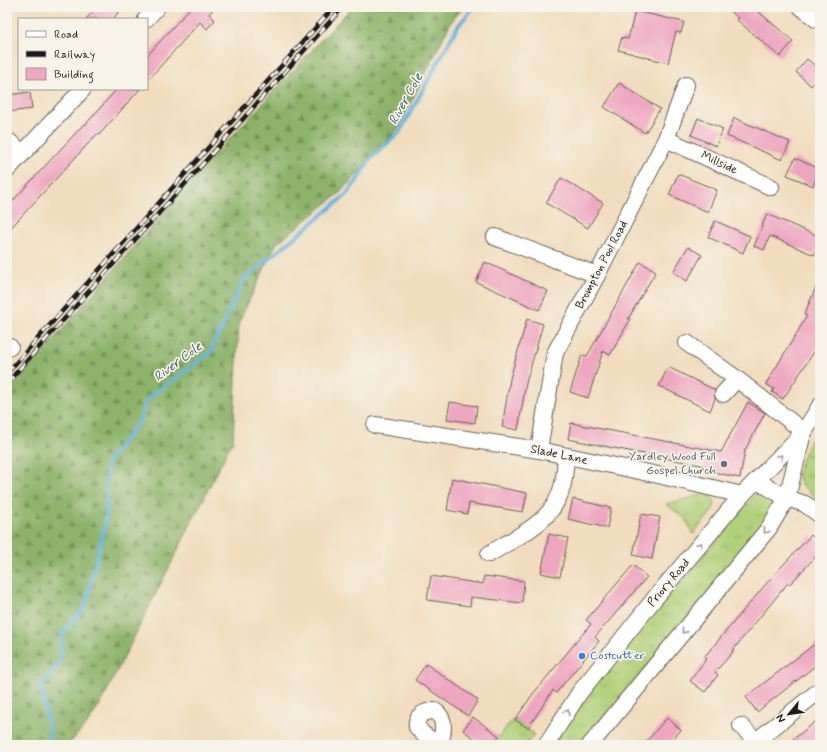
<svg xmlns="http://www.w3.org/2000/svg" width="827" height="752" font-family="Mynerve,sans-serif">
<defs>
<pattern id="grass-tufts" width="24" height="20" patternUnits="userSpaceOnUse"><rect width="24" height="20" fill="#b1d179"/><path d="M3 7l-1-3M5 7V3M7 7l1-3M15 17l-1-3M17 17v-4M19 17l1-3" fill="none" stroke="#98b368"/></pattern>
<pattern id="forest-firs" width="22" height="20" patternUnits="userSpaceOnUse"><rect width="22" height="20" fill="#8cb369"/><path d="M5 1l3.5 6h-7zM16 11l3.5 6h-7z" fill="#729156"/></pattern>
</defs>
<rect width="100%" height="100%" fill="#f7f3e8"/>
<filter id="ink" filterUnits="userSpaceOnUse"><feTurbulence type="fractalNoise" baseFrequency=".025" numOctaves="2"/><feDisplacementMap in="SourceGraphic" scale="8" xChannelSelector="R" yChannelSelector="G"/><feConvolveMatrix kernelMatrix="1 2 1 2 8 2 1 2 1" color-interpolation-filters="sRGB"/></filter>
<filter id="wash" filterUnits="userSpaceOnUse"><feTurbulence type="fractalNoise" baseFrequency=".012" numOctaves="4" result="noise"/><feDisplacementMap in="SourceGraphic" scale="16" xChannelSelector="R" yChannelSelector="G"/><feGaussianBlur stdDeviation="0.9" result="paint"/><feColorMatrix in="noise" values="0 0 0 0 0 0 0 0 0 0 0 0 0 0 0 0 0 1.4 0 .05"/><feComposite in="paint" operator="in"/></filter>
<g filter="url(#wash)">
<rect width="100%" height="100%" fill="#f1ddbd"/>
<g fill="url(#grass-tufts)" stroke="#66764a">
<path d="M820 424V501C814 495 803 488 799 481 794 470 812 434 820 424Z"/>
<path d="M757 493H763L773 502V507L764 526 580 745H553L582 702 619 654Z"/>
<path d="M705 494 711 496 715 502 713 510 693 534 686 519 666 504Z"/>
<path d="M513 719 534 734 526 745H492Z"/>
</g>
<path fill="url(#forest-firs)" stroke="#546842" d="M352 7H463L451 22 397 130 341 192 276 244 239 322 233 440 101 703 87 724 68 745H7V393L197 174Z"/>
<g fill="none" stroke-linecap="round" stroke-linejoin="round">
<path stroke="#67b6e1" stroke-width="4" d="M47 745 50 736 41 685 60 662 62 634 85 607 106 520 107 462 138 423 148 398 210 353 244 279 345 196 356 182 371 158 399 133 458 26 474 7"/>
</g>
<g id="blocks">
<g fill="#efa6c1">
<path d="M97 7H123L113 19H86Z"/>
<path d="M191 7H215L209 14 215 20 207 29 200 22 147 81V56Z"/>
<path d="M725 7H753L793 41 780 57 736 19 738 18Z"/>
<path d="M635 11 684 22 681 33 676 32 668 63 618 50 622 37 628 39Z"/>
<path d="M807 59 820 70V76L811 86 796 72Z"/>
<path d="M619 83 660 109 645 133 604 107Z"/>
<path d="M117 89H140L99 135 97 134 7 232V207L84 124 85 125Z"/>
<path d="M30 92 32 109 8 112 7 95Z"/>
<path d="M698 118 723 129 716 146 691 135Z"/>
<path d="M734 118 790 142 782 160 727 136Z"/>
<path d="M795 158 820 169 813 186 787 175Z"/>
<path d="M678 174 717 190 708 212 669 195Z"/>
<path d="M561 178 603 203 588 228 546 203Z"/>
<path d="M767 214 820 237V242L814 255 770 236 764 250 754 246Z"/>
<path d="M715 221 750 236 743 253 708 237Z"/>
<path d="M688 247 702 255 687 281 673 272Z"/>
<path d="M485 262 548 291 539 310 476 282Z"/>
<path d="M640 262 656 271 628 319 630 320 610 355 603 351 588 398 570 392 582 355 587 356Z"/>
<path d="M820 278V343L783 399 772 392 774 389 766 384 807 316 804 315Z"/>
<path d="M527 319 543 324 526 383 518 430 502 427 510 379Z"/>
<path d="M668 367 715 390V399L710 411 659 386Z"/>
<path d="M450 402 477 406 475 423 447 419Z"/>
<path d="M748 402 765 413 745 450 740 478 704 470 705 466 568 439 571 423 721 452Z"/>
<path d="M452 478 527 493 523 512 469 503 467 514 447 510Z"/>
<path d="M573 499 611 508 607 528 568 519Z"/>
<path d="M641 514 660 517 652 559 633 555Z"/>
<path d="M549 534 568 538 560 577 541 573Z"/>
<path d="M811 535 820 543V552L790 584 788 583 732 651 733 652 715 672 718 675 705 692 690 681 706 659 704 657 772 577Z"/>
<path d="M633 565 647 577 595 637 599 641 556 693 553 690 528 728 515 720 532 695 591 624 586 620Z"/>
<path d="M431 576 483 584 484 576 524 581 522 603 471 597 470 606 427 600Z"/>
<path d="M820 640V662L757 712 746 697Z"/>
<path d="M426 664 478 700 468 716 415 680Z"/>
<path d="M473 717 499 736 492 745H482L463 730Z"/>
<path d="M667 718 681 730 667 745H643Z"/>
<path d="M820 718V741L814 745H786Z"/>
</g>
</g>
</g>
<g filter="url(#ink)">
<use href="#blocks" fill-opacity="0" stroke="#676054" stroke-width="1"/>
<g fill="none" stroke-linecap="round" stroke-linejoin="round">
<defs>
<g id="minor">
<path d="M801 7 816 19"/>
<path d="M146 19 157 7"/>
<path d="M666 139 771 187"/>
<path d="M7 140 23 153"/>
<path d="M7 170 83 89"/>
<path d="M495 237 597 275"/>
<path d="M687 343 737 379 804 432"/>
<path d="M7 346 10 347"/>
<path d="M723 394 737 379"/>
<path d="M375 425 539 450 658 475 742 495"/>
<path d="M539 450 555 353 597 275 666 139 686 85"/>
<path d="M757 481 787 498 805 504 820 515"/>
<path d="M489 554C516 537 554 522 562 487 565 478 565 466 566 456"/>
<path d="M741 726 756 741"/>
<path d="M439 745 423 734 417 727C415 715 425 711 435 711 447 719 443 733 440 745"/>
<path d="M546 745 580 692 655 598 742 495 804 432 820 406"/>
<path d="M590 745 769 528 787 498 803 433"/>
<path d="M751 745 820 690"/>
</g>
</defs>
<use href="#minor" stroke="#676054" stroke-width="18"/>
<use href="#minor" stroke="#fff" stroke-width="16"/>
<defs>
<g id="rail">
<path d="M7 373 334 7"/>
<path d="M7 383 343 7"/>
</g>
</defs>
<use href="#rail" stroke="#1c1c1c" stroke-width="4.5"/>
<use href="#rail" stroke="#f7f3e8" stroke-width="3" stroke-dasharray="9" stroke-linecap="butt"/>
</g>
<defs><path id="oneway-chevron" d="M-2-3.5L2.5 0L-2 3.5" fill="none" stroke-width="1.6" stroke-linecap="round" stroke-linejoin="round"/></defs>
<g stroke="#999">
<use href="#oneway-chevron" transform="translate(780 457) rotate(-47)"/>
<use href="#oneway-chevron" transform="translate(766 531) rotate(127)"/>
<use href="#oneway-chevron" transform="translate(700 545) rotate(-50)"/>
<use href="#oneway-chevron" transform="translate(684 631) rotate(129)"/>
<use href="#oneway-chevron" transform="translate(567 712) rotate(-57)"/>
</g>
</g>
<circle fill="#6b7280" stroke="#f7f3e8" stroke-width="1.5" cx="724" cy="464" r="4"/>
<circle fill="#3f7fe0" stroke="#f7f3e8" stroke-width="1.5" cx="582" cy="656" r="4"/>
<g text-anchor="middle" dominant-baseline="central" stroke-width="3.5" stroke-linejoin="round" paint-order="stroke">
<g font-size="12" fill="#1c1c1c" stroke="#f7f3e8">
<text transform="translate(719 163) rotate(25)">Millside</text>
<text transform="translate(602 265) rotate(-62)">Brompton Pool Road</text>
<text transform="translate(559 455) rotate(12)">Slade Lane</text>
<text transform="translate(669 583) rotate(-50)">Priory Road</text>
</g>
<g font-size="12" fill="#5b616d" stroke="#f7f3e8" text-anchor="end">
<text x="716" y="457">Yardley Wood Full<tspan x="716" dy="14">Gospel Church</tspan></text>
</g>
<g font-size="12" fill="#366cbe" stroke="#f7f3e8" text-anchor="start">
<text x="590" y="656">Costcutter</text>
</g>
<g font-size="13" font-style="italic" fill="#3a5a6b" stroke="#f7f3e8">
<text transform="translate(406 99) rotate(-61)">River Cole</text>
<text transform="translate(178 362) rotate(-37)">River Cole</text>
</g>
</g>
<rect width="827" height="752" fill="none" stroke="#f7f3e8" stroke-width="24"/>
<rect x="18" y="18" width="130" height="72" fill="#f7f3e8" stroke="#9f9d96"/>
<rect x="26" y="31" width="20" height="6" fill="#ffffff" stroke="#9f9d96"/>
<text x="54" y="38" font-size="12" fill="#1c1c1c">Road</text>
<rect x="26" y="51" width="20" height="6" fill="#1c1c1c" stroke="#9f9d96"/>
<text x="54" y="58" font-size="12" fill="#1c1c1c">Railway</text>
<rect x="26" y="68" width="20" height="12" fill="#efa6c1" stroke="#9f9d96"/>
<text x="54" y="78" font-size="12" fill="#1c1c1c">Building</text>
<g transform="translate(789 714) rotate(241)" stroke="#f7f3e8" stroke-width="3" paint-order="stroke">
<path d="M0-3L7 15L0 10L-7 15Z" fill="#1c1c1c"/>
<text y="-6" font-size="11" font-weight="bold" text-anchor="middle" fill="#1c1c1c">N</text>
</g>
</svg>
